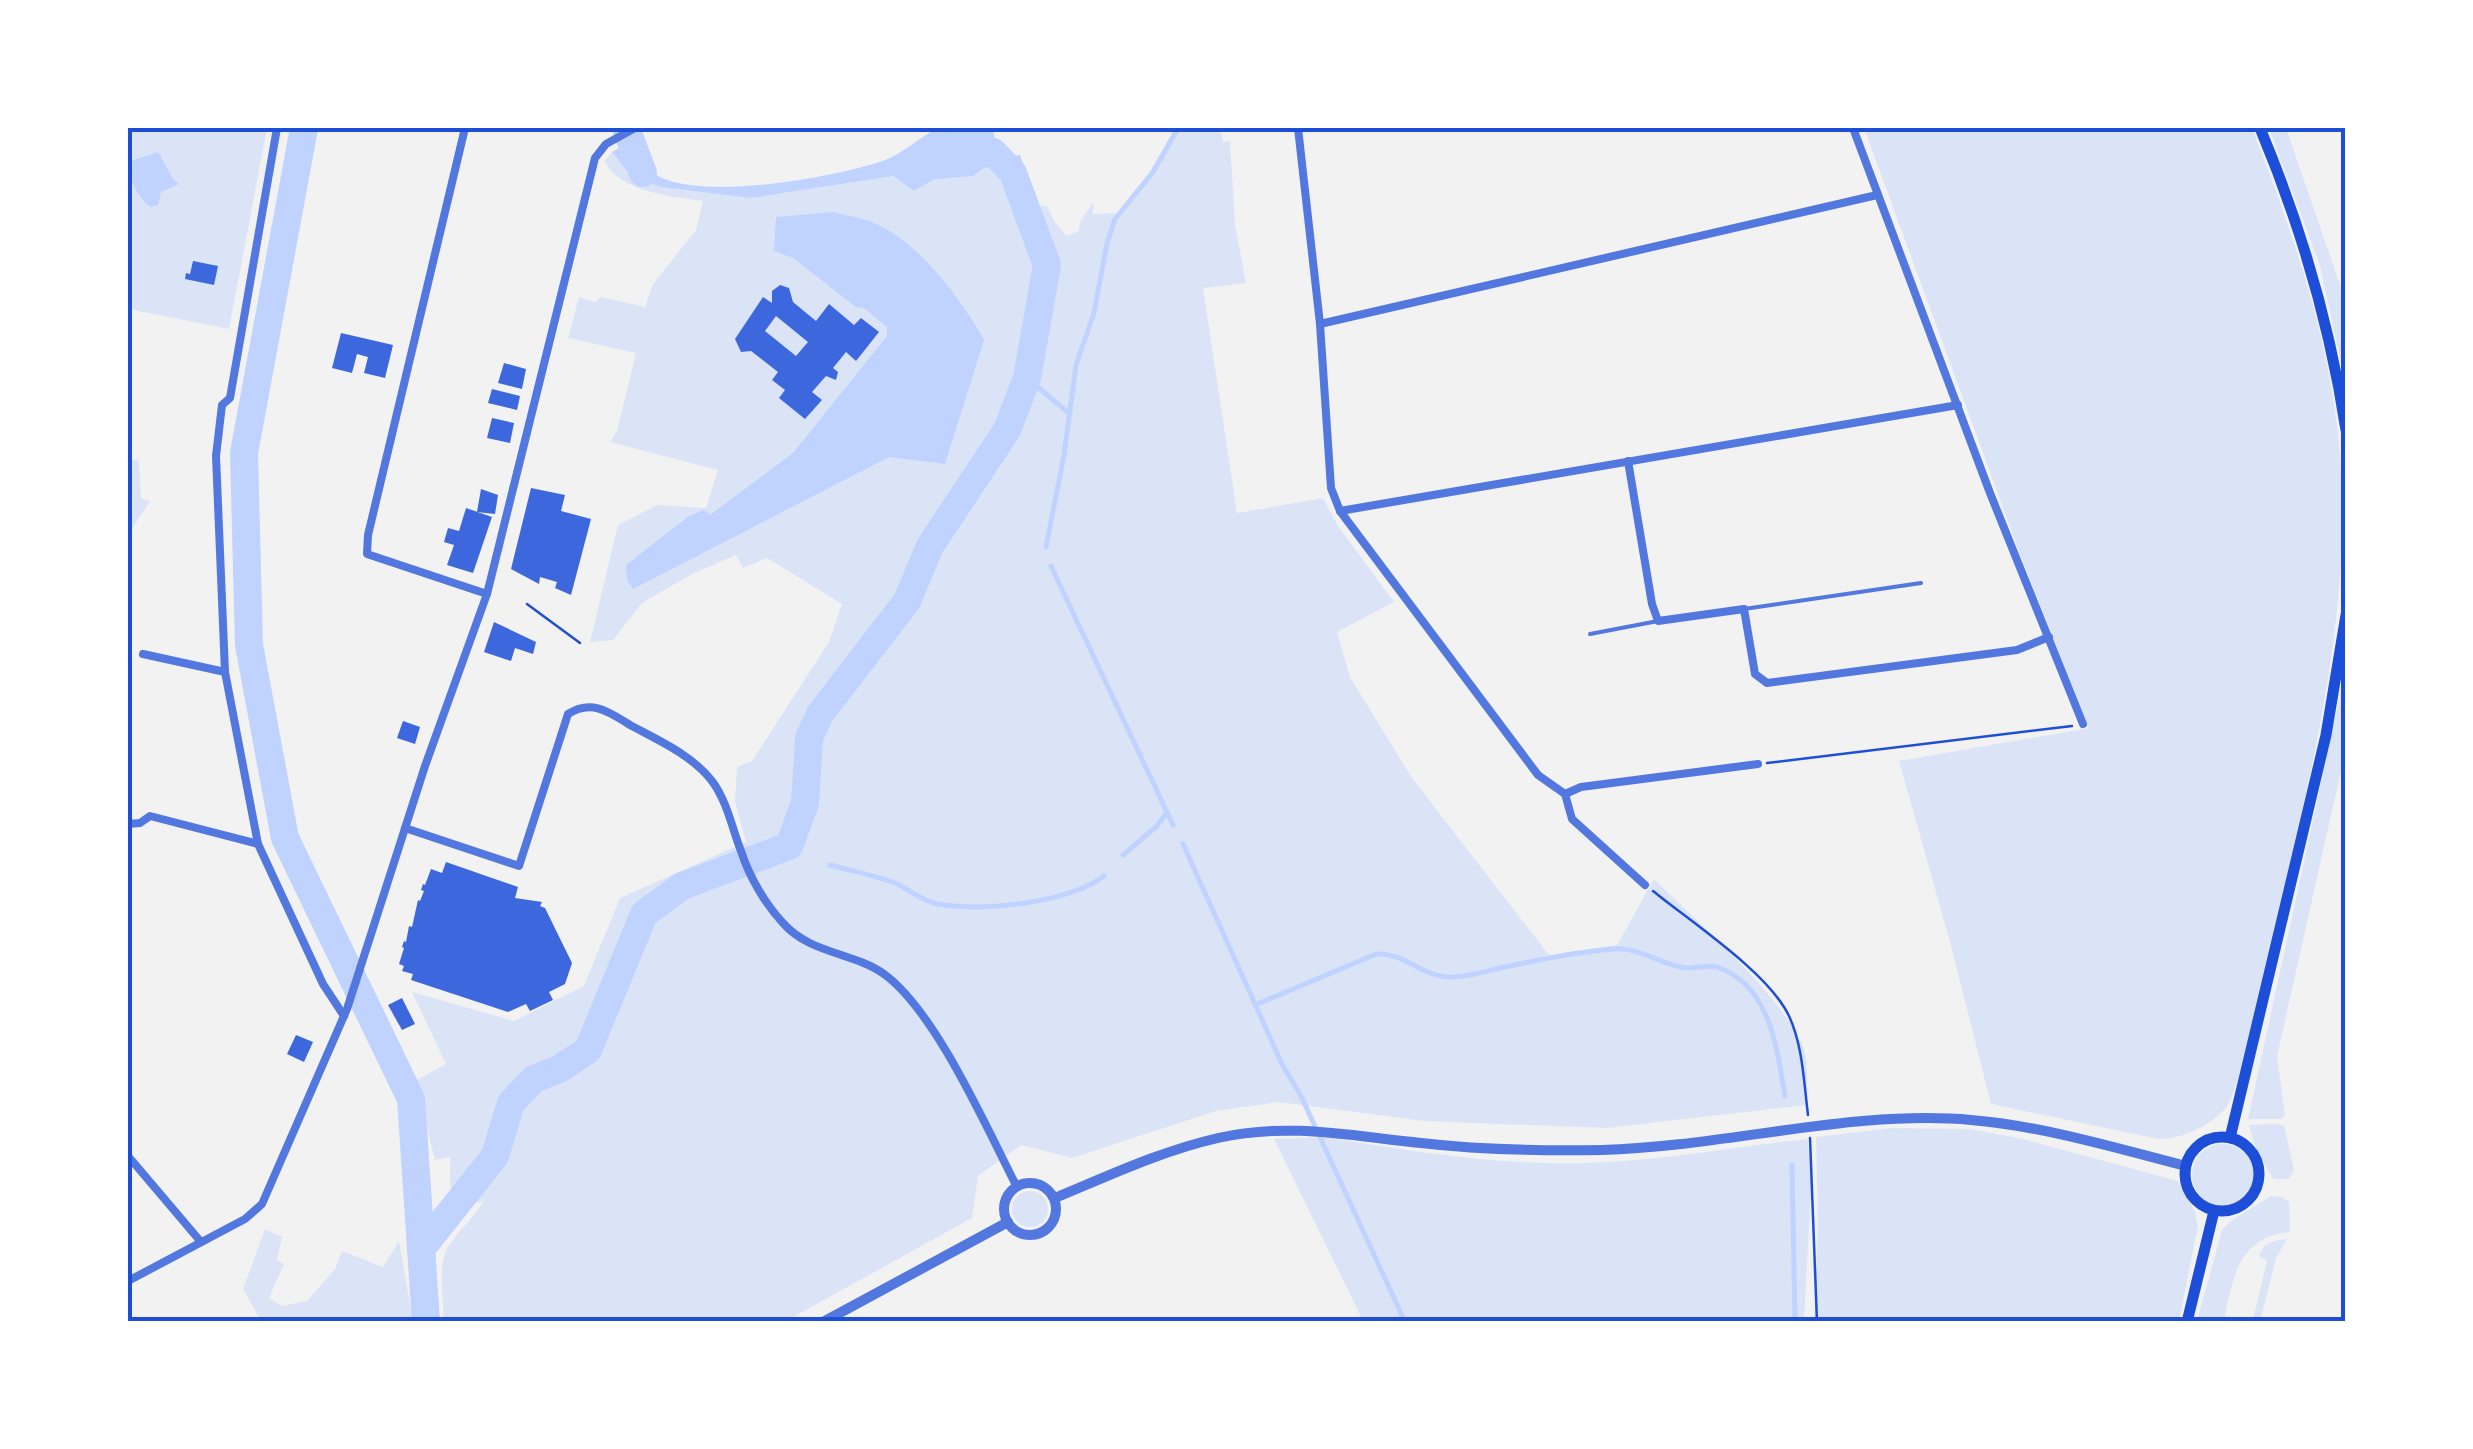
<svg xmlns="http://www.w3.org/2000/svg" width="2473" height="1449" font-family="'Crimson Pro',serif">
<rect width="100%" height="100%" fill="#f2f2f2"/>
<g fill="#dbe4f7">
<path d="M128 128H267L229 329 128 309Z"/>
<path d="M1176 128H1211L1221 132 1223 142 1230 141 1235 225 1246 283 1203 288 1237 513 1323 498 1338 526 1394 602 1337 632 1350 677 1412 778 1549 955 1617 945 1654 879C1695 920 1785 997 1804 1050 1809 1065 1806 1088 1807 1105L1607 1128 1424 1121 1279 1102 1216 1111 1072 1158 1021 1145 978 1176 972 1218 786 1321H443C445 1298 436 1268 448 1247 458 1230 474 1219 483 1201L464 1206C444 1189 452 1180 450 1157L435 1160 415 1081 446 1064 412 992 514 1021 584 986 620 898 746 842 735 801 737 767 752 761 829 642 842 604 767 558 743 568 736 555 692 574 642 603 613 640 590 642 618 525 657 505 706 508 718 470 610 442 617 431 636 353 568 338 579 297 595 302 601 297 645 307 653 284 696 230 703 201C674 197 616 191 605 161L612 152 630 175 751 198 893 176 914 191 935 179 995 165 1009 172 1027 205 1047 206 1053 219 1066 236 1079 231 1080 222 1093 202V214L1120 213 1141 187Z"/>
<path d="M1864 128H2252C2293 234 2331 340 2340 456 2353 637 2301 811 2260 986 2255 1007 2237 1097 2225 1109 2207 1127 2183 1139 2158 1139L1991 1104 1950 942 1899 761 2089 728 2020 554Z"/>
<path d="M2269 128H2286L2340 285 2345 304V380L2320 266Z"/>
<path d="M139 459 141 498 150 501 128 535V461Z"/>
<path d="M2345 673V753L2277 1056 2285 1116 2281 1119H2248Z"/>
<path d="M2273 1124 2284 1125 2294 1170 2289 1179H2273L2255 1146 2249 1125Z"/>
<path d="M1893 1128 1970 1129 2023 1139 2178 1181 2195 1212 2198 1226 2179 1321 1814 1322 1818 1225 1816 1137Z"/>
<path d="M1324 1137C1417 1152 1513 1168 1608 1162 1675 1158 1741 1146 1808 1139L1811 1190 1804 1321H1363L1274 1139Z"/>
<circle cx="2223" cy="1175" r="31"/>
<circle cx="1030" cy="1209" r="18"/>
<path d="M2271 1196 2282 1197 2289 1202 2290 1232C2238 1237 2233 1277 2224 1321H2197L2222 1230 2232 1220Z"/>
<path d="M265 1229 282 1237 277 1260 284 1264 269 1298 282 1306 307 1301 335 1269 342 1251 383 1267 399 1241 413 1321H266L258 1316 243 1289Z"/>
<path d="M2287 1239 2276 1258 2260 1321 2253 1319 2267 1261 2259 1256C2263 1242 2274 1241 2287 1239Z"/>
</g>
<g fill="#bfd3fe">
<path d="M956 128H993L998 159 1020 155 1036 204 1027 205 1009 172 995 165 989 164 973 176 935 179 914 191 893 176 751 198 662 187 640 180 630 175 612 152 636 138C639 152 640 163 652 172 693 204 837 177 885 160 904 153 919 137 937 129L943 132Z"/>
<path d="M158 152 173 179 179 184 161 192 158 205 151 207C139 200 127 177 128 162Z"/>
<path d="M833 212C847 216 865 218 878 225 919 243 963 301 984 340L945 464 889 457 633 589 627 580 626 565 689 516 704 510 710 515 793 453 887 336V327L864 308 856 307 793 258 774 251 776 217Z"/>
</g>
<g fill="none" stroke-linecap="round" stroke-linejoin="round">
<g stroke="#bfd3fe" stroke-width="5">
<path d="M1027 378 1070 414"/>
<path d="M1046 547 1064 455 1076 365 1094 313 1107 243 1115 219 1153 172 1178 128"/>
<path d="M1051 566 1173 825"/>
<path d="M1183 844 1282 1064 1301 1096 1405 1322"/>
<path d="M1123 855 1157 826 1167 812"/>
<path d="M830 865C851 871 876 875 897 884 910 890 924 902 938 904 984 912 1067 903 1104 876"/>
<path d="M1255 1005 1376 954C1403 952 1420 975 1447 977 1464 978 1484 972 1500 968 1538 960 1576 952 1614 949 1641 947 1662 966 1687 968 1697 969 1708 964 1717 967 1771 985 1777 1050 1785 1096"/>
<path d="M1792 1165 1795 1322"/>
</g>
<g stroke="#bfd3fe" stroke-width="28">
<path d="M304 128 244 453 249 645 285 838 411 1099 426 1322"/>
<path d="M626 128 643 173"/>
<path d="M421 1249 495 1156 511 1103 534 1079 559 1069 588 1050 644 914 682 886 789 846 805 803 809 738 820 714 907 601 930 546 1007 430 1027 378 1047 265 1013 173 993 152 964 158"/>
</g>
</g>
<g fill="#3d67dc" fill-rule="evenodd">
<path d="M193 261 218 266 214 285 185 279 186 273 190 274Z"/>
<path d="M780 285 789 288 793 302 816 321 829 304 854 325 861 318 879 332 856 361 846 352 833 368 838 372 836 380 826 376 812 392 822 400 805 419 779 398 785 390 772 380 778 372 751 351 741 352 735 339 763 297 772 303V291ZM776 316 808 342 796 356 765 331Z"/>
<path d="M341 333 393 345 385 378 364 373 368 357 357 354 352 373 332 368Z"/>
<path d="M504 363 526 369 522 389 498 383Z"/>
<path d="M492 389 520 396 517 410 488 403Z"/>
<path d="M492 418 514 423 510 443 487 438Z"/>
<path d="M531 488 565 495 561 511 591 519 571 595 555 588 557 582 540 577 539 584 511 569Z"/>
<path d="M481 489 498 495 495 514 477 512Z"/>
<path d="M466 508 492 517 473 573 447 565 454 545 444 542 448 528 459 531Z"/>
<path d="M494 622 536 642 533 654 515 648 511 661 484 652Z"/>
<path d="M403 721 420 727 415 744 397 738Z"/>
<path d="M446 862 518 887 515 898 542 902 540 906 545 908 572 963 565 984 549 992 553 1000 530 1011 526 1004 508 1012 411 980 413 974 402 971 404 966 399 964 404 948 402 947 404 941 406 942 409 926 412 927 418 900 420 901 424 891 421 890 423 884 425 885 431 869 442 873Z"/>
<path d="M402 998 415 1024 402 1030 388 1005Z"/>
<path d="M296 1035 313 1042 304 1062 287 1054Z"/>
</g>
<g fill="none" stroke-linecap="round" stroke-linejoin="round">
<g stroke="#1d4ed8" stroke-width="2.5">
<path d="M527 604 580 643"/>
<path d="M1767 763 2072 726"/>
<path d="M1653 891C1691 922 1769 973 1789 1016 1803 1046 1804 1084 1808 1115"/>
<path d="M1810 1138 1817 1322"/>
</g>
<g stroke="#5277de" stroke-width="4">
<path d="M1744 609 1921 583"/>
<path d="M1590 634 1658 621"/>
</g>
<g stroke="#5277de" stroke-width="8">
<path d="M277 128 230 398 222 405 216 456 225 672 258 844 323 984 344 1016"/>
<path d="M465 128 368 535 367 554 487 594"/>
<path d="M1298 128 1320 324 1331 488 1340 511 1538 775 1565 794 1572 819 1645 885"/>
<path d="M1853 128 1990 493 2083 724"/>
<path d="M1320 324 1877 195"/>
<path d="M1628 461 1652 604 1658 621 1744 609 1755 674 1767 683 2017 650 2049 637"/>
<path d="M1340 511 1958 405"/>
<path d="M143 654 225 672"/>
<path d="M1565 794 1581 787 1758 764"/>
<path d="M128 824 140 823 150 816 258 844"/>
<path d="M405 828 519 866 568 714C592 699 609 712 630 725 658 740 692 755 712 781 727 801 732 828 741 851 749 876 765 904 783 923 810 954 853 952 884 974 936 1012 986 1127 1017 1187"/>
<path d="M128 1156 201 1242"/>
<path d="M128 1281 245 1219 262 1204 347 1009 425 766 487 594 595 158 606 144 635 128"/>
</g>
<g stroke="#5277de" stroke-width="10">
<circle cx="1030" cy="1209" r="26"/>
<path d="M1055 1198C1108 1176 1161 1151 1218 1138 1290 1122 1350 1136 1421 1143 1481 1150 1542 1151 1602 1150 1723 1147 1853 1109 1971 1120 2043 1126 2116 1148 2186 1166"/>
<path d="M823 1322 1008 1222"/>
</g>
<g stroke="#1d4ed8" stroke-width="11">
<path d="M2260 128C2301 226 2330 325 2346 430"/>
<circle cx="2222" cy="1174" r="37"/>
<path d="M2230 1138 2326 735 2346 615"/>
<path d="M2187 1322 2214 1211"/>
</g>
</g>
<rect width="2473" height="1449" fill="none" stroke="#ffffff" stroke-width="260"/>
<rect x="130" y="130" width="2213" height="1189" fill="none" stroke="#1d4ed8" stroke-width="4"/>
</svg>
